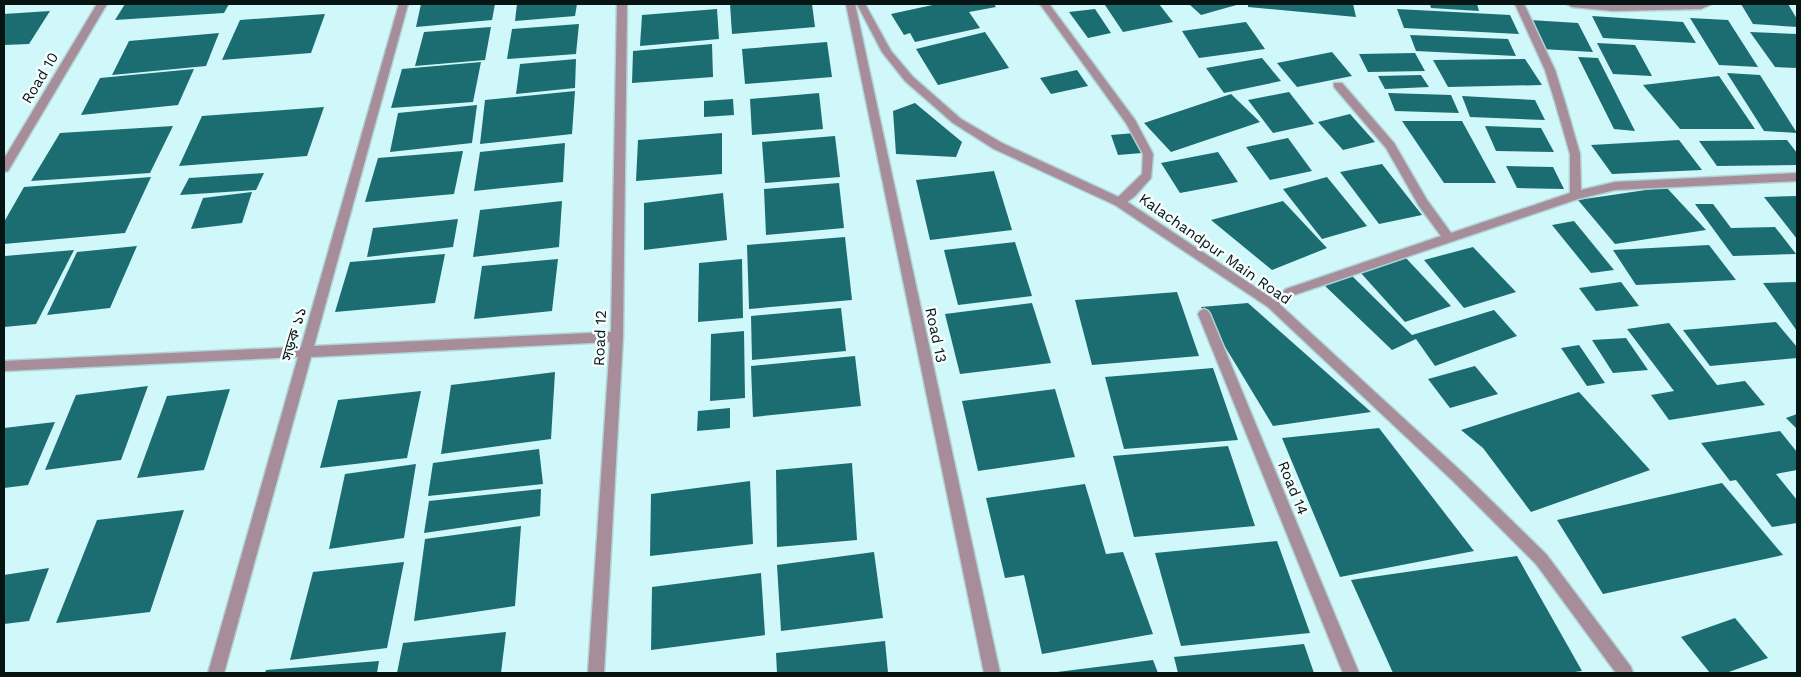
<svg xmlns="http://www.w3.org/2000/svg" width="1801" height="677" font-family="'Work Sans','Noto Sans Bengali',sans-serif">
<rect width="100%" height="100%" fill="#d0f7f9"/>
<g fill="#1b6d71">
<path d="M125 4H229L224 13 115 20Z"/>
<path d="M421 4H495L492 20 416 27Z"/>
<path d="M517 4H577L575 16 515 21Z"/>
<path d="M730 4H812L815 27 732 34Z"/>
<path d="M937 4H994L996 7 969 12 980 28 915 42 910 33 904 35 891 14Z"/>
<path d="M1113 4H1159L1173 22 1123 32 1105 5Z"/>
<path d="M1189 4H1240L1201 15Z"/>
<path d="M1248 4H1353L1356 17 1248 7Z"/>
<path d="M1430 4H1477L1479 11 1431 8Z"/>
<path d="M1741 4H1788L1797 19V27L1753 24Z"/>
<path d="M717 9 719 39 640 46 642 15Z"/>
<path d="M1095 9 1111 33 1088 38 1069 12Z"/>
<path d="M1397 9 1510 15 1519 34 1404 28Z"/>
<path d="M50 11 29 44 4 45V14Z"/>
<path d="M325 14 311 53 222 60 240 20Z"/>
<path d="M1592 16 1683 22 1696 43 1603 38Z"/>
<path d="M1690 18 1728 20 1758 67 1719 65Z"/>
<path d="M1530 20 1578 23 1593 52 1542 49Z"/>
<path d="M1246 22 1265 49 1199 58 1182 31Z"/>
<path d="M579 24 576 54 507 59 512 29Z"/>
<path d="M491 27 485 60 415 66 424 32Z"/>
<path d="M985 32 1009 68 938 85 916 49Z"/>
<path d="M1750 32 1797 34V68L1775 67Z"/>
<path d="M219 33 206 66 112 75 129 41Z"/>
<path d="M1410 35 1508 39 1516 56 1416 51Z"/>
<path d="M827 42 832 77 745 84 742 49Z"/>
<path d="M1597 43 1635 45 1652 76 1613 74Z"/>
<path d="M712 44 713 77 632 83 633 51Z"/>
<path d="M1332 52 1352 76 1297 87 1277 63Z"/>
<path d="M1415 53 1425 71 1368 72 1359 54Z"/>
<path d="M1578 57 1598 58 1635 131 1614 129Z"/>
<path d="M1262 58 1281 81 1224 93 1206 68Z"/>
<path d="M576 59 575 88 516 94 520 64Z"/>
<path d="M1525 59 1542 85 1448 87 1433 60Z"/>
<path d="M481 62 473 102 391 108 402 69Z"/>
<path d="M194 69 178 105 81 115 100 78Z"/>
<path d="M1077 70 1088 86 1051 94 1040 78Z"/>
<path d="M1727 73 1760 75 1797 133 1764 131Z"/>
<path d="M1421 75 1429 87 1385 89 1378 76Z"/>
<path d="M1719 76 1755 129H1680L1643 85Z"/>
<path d="M575 91 572 134 480 144 485 100Z"/>
<path d="M1289 92 1314 124 1273 133 1248 100Z"/>
<path d="M819 93 823 129 752 135 750 99Z"/>
<path d="M1388 93 1451 95 1459 113 1395 111Z"/>
<path d="M1231 94 1260 122 1171 152 1144 123Z"/>
<path d="M1462 96 1535 100 1545 120 1470 117Z"/>
<path d="M733 99 734 115 704 117V101Z"/>
<path d="M915 103 962 142 956 157 896 154 893 111Z"/>
<path d="M477 105 472 143 390 152 398 113Z"/>
<path d="M324 107 307 156 179 166 202 116Z"/>
<path d="M1350 114 1375 142 1343 150 1318 122Z"/>
<path d="M1402 121H1462L1496 183H1444Z"/>
<path d="M173 126 150 173 31 181 60 133Z"/>
<path d="M1485 126 1541 128 1554 152 1496 151Z"/>
<path d="M722 133V174L636 181 638 140Z"/>
<path d="M1135 133 1142 153 1118 155 1111 135Z"/>
<path d="M835 136 840 177 765 183 762 142Z"/>
<path d="M1288 138 1312 171 1270 180 1246 147Z"/>
<path d="M1679 140 1702 170 1612 174 1591 145Z"/>
<path d="M1787 140 1797 153V165L1717 166 1699 141Z"/>
<path d="M565 143 563 182 474 191 480 152Z"/>
<path d="M463 151 454 194 365 202 378 158Z"/>
<path d="M1218 152 1238 182 1180 193 1161 163Z"/>
<path d="M1382 164 1422 215 1379 224 1340 172Z"/>
<path d="M1506 166 1553 167 1564 189 1517 188Z"/>
<path d="M994 171 1012 230 930 240 916 180Z"/>
<path d="M264 173 256 190 180 195 189 178Z"/>
<path d="M151 177 125 233 4 244V222L24 187Z"/>
<path d="M1327 177 1367 226 1322 239 1283 189Z"/>
<path d="M839 183 844 228 766 235 764 189Z"/>
<path d="M1666 187 1706 230 1615 244 1578 200Z"/>
<path d="M252 192 242 223 191 229 203 198Z"/>
<path d="M723 193 727 240 644 250V203Z"/>
<path d="M1797 196V239L1764 197Z"/>
<path d="M562 201 559 247 473 257 480 210Z"/>
<path d="M1283 201 1327 248 1272 270 1211 220Z"/>
<path d="M1695 204H1713L1731 228 1775 227 1796 254 1733 256Z"/>
<path d="M458 219 453 247 367 257 373 228Z"/>
<path d="M1574 221 1614 270 1591 273 1552 225Z"/>
<path d="M845 237 852 300 749 309 747 245Z"/>
<path d="M1015 242 1032 296 958 305 944 250Z"/>
<path d="M1709 245 1736 280 1636 285 1613 250Z"/>
<path d="M137 246 110 308 47 315 77 252Z"/>
<path d="M1473 247 1516 292 1464 308 1424 260Z"/>
<path d="M74 250 36 324 4 327 5 256Z"/>
<path d="M445 254 435 303 335 312 350 262Z"/>
<path d="M1405 257 1451 306 1405 322 1360 272Z"/>
<path d="M558 259 552 311 474 319 482 266Z"/>
<path d="M742 259 743 318 698 322 699 263Z"/>
<path d="M1349 273 1412 335 1494 310 1517 336 1435 366 1416 339 1392 350 1323 284Z"/>
<path d="M1621 282 1639 306 1596 311 1579 288Z"/>
<path d="M1797 282V331L1763 283Z"/>
<path d="M1177 292 1199 356 1092 365 1075 300Z"/>
<path d="M1032 303 1051 363 960 374 945 314Z"/>
<path d="M1248 303 1371 412 1273 426 1201 307Z"/>
<path d="M841 308 846 351 752 360 751 316Z"/>
<path d="M1776 322 1797 347V358L1710 366 1683 330Z"/>
<path d="M1669 323 1717 385 1745 381 1765 405 1669 420 1651 395 1674 391 1627 329Z"/>
<path d="M744 331 745 398 710 401 711 334Z"/>
<path d="M1626 338 1648 370 1613 373 1592 340Z"/>
<path d="M1579 345 1605 383 1587 386 1561 348Z"/>
<path d="M855 356 861 406 753 417 751 366Z"/>
<path d="M1475 366 1498 394 1450 408 1428 379Z"/>
<path d="M1213 368 1238 440 1124 449 1105 377Z"/>
<path d="M555 372 551 439 441 454 451 385Z"/>
<path d="M148 386 121 460 45 470 76 395Z"/>
<path d="M230 389 204 470 137 478 167 396Z"/>
<path d="M1055 389 1075 457 978 471 962 401Z"/>
<path d="M421 391 407 458 320 468 338 400Z"/>
<path d="M1579 392 1650 470 1531 512 1483 448 1461 430Z"/>
<path d="M730 408V428L697 431 698 411Z"/>
<path d="M1797 414V429L1786 418Z"/>
<path d="M55 422 28 485 4 488V428Z"/>
<path d="M1379 428 1474 551 1340 577 1282 438Z"/>
<path d="M1780 431 1797 452V470L1776 474 1797 500V523L1772 527 1736 480 1730 481 1701 443Z"/>
<path d="M1228 446 1255 526 1134 537 1113 456Z"/>
<path d="M539 449 543 484 428 496 433 463Z"/>
<path d="M852 463 857 540 777 547 776 470Z"/>
<path d="M416 464 404 538 329 549 345 474Z"/>
<path d="M750 481 753 544 650 556 651 494Z"/>
<path d="M1722 483 1783 555 1603 594 1557 520Z"/>
<path d="M1085 484 1106 554 1123 552 1153 634 1042 654 1024 575 1005 578 986 498Z"/>
<path d="M541 489 540 516 424 533 429 501Z"/>
<path d="M184 510 150 612 56 623 97 520Z"/>
<path d="M521 526 515 606 414 621 425 539Z"/>
<path d="M1277 541 1310 633 1181 646 1155 553Z"/>
<path d="M874 552 883 618 781 631 777 565Z"/>
<path d="M1517 556 1582 671 1567 673H1393L1351 580Z"/>
<path d="M404 562 387 648 290 660 313 572Z"/>
<path d="M49 568 29 621 4 624V575Z"/>
<path d="M761 573 765 635 651 650 652 587Z"/>
<path d="M1735 618 1768 658 1726 673H1710L1681 637Z"/>
<path d="M506 632 501 673H397L403 643Z"/>
<path d="M885 641 888 673H777L776 653Z"/>
<path d="M1304 644 1314 673H1178L1174 657Z"/>
<path d="M1153 660 1158 673H1057V672Z"/>
<path d="M379 661 377 673H265L266 670Z"/>
</g>
<g fill="none" stroke-linecap="round" stroke-linejoin="round">
<defs>
<g id="minor">
<path d="M97 4H107L8 171 4 172V159Z"/>
<path d="M399 4H408L314 346 611 332 617 4H627L623 337 604 673H588L610 342 311 357 224 673H208L298 357 4 371V361L301 347Z"/>
<path d="M846 4H855L1000 673H984Z"/>
<path d="M1040 4H1049L1135 120 1153 154 1151 178 1135 196 1123 205H1115L1113 202 1142 174 1143 154 1126 123Z"/>
<path d="M1515 4H1524L1555 70 1565 102 1580 154 1581 190 1615 182 1797 173V181L1615 190 1578 199 1294 295 1276 307H1268L1266 304 1286 289 1441 236 1419 206 1386 148 1334 87V83H1342L1394 143 1427 200 1451 233 1570 193V154L1555 102 1545 70Z"/>
<path d="M1567 4H1712L1701 9 1613 11 1572 7Z"/>
<path d="M1204 309 1208 311 1210 314 1359 673H1343L1198 314 1200 311Z"/>
</g>
<path id="tertiary" d="M857 4H865L891 51 913 77 961 119 1002 143 1123 199 1276 301 1463 473 1546 554 1631 667 1633 673H1616L1536 564 1453 481 1268 307 1115 205 994 149 953 123 905 81 882 52Z"/>
</defs>
<use href="#minor" stroke="#b0d3d4" stroke-width="3"/>
<use href="#tertiary" stroke="#b0d3d4" stroke-width="3"/>
<use href="#minor" fill="#a68d99" fill-rule="evenodd"/>
<use href="#tertiary" fill="#a68d99" fill-rule="evenodd"/>
</g>
<g text-anchor="middle" dominant-baseline="central" stroke-width="5" stroke-linejoin="round" paint-order="stroke">
<g font-size="15" fill="#061414" stroke="#f6fdfe">
<text transform="translate(40 78) rotate(-59)">Road 10</text>
<text transform="translate(1215 249) rotate(35)">Kalachandpur Main Road</text>
<text transform="translate(294 334) rotate(-74)">সড়ক ১১</text>
<text transform="translate(936 335) rotate(78)">Road 13</text>
<text transform="translate(600 338) rotate(-88)">Road 12</text>
<text transform="translate(1293 488) rotate(68)">Road 14</text>
</g>
</g>
<rect width="1801" height="677" fill="none" stroke="#061414" stroke-width="10"/>
</svg>
